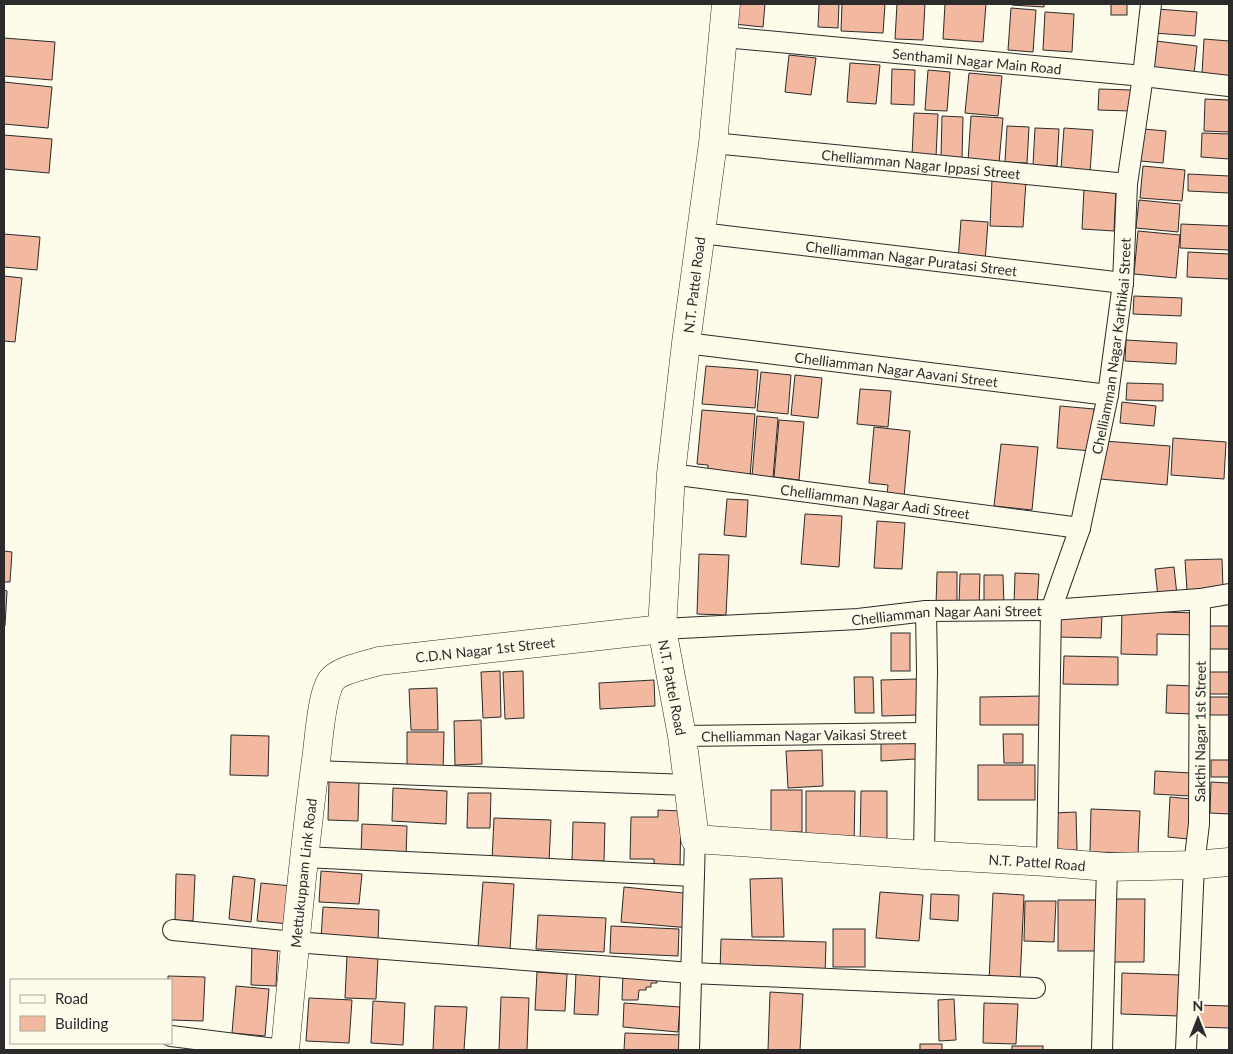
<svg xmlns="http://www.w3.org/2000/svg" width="1233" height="1054" font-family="Lato,sans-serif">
<rect width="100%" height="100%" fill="#fdfbea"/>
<g fill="#f2b8a0" stroke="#2b2b2b">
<path d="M736 4H765L763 27 734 24Z"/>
<path d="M819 4H839L838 28 818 27Z"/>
<path d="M842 4H885L883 33 841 31Z"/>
<path d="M897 4H925L923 40 895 39Z"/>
<path d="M945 4H986L983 42 943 39Z"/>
<path d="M1012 4H1044V7L1012 5Z"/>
<rect x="1111" y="4" width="16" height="11"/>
<path d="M1011 8 1036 10 1033 52 1008 50Z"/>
<path d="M1157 9 1197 12 1195 36 1154 33Z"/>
<path d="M1045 12 1074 14 1072 52 1043 50Z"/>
<path d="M4 38 55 42 52 80 4 76Z"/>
<path d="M1204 39 1229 41V76L1202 74Z"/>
<path d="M1156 41 1197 46 1194 74 1153 70Z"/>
<path d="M789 55 816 58 811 95 785 92Z"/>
<path d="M850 63 880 65 876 104 847 102Z"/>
<path d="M892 69 915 70 914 105 891 104Z"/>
<path d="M928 70 950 72 947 111 925 110Z"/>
<path d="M969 73 1002 76 998 116 965 113Z"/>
<path d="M4 82 52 87 48 128 4 124Z"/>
<path d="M1099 89 1132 90 1131 111 1098 110Z"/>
<path d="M1205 99 1229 100V132L1204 131Z"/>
<path d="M914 113 938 114 936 157 912 156Z"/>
<path d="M942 116 963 117 962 159 941 158Z"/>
<path d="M971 116 1003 118 999 163 968 161Z"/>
<path d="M1007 126 1029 127 1027 163 1005 162Z"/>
<path d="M1035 128 1059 129 1057 166 1033 165Z"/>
<path d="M1064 128 1093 130 1090 172 1061 169Z"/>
<path d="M1144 129 1166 131 1163 163 1140 161Z"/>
<path d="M1202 133 1229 134V159L1201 157Z"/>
<path d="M4 135 52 139 49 173 4 169Z"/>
<path d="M1143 166 1185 170 1182 201 1140 198Z"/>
<path d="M1188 174 1229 176V193L1188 191Z"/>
<path d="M992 179 1026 181 1023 227 990 226Z"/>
<path d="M1084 188 1116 189 1114 231 1082 229Z"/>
<path d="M1139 200 1180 204 1178 232 1136 228Z"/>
<path d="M961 220 988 222 985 262 958 261Z"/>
<path d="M1181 224 1229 226V250L1180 248Z"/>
<path d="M1138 231 1180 235 1176 278 1134 274Z"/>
<path d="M4 234 40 237 37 270 4 267Z"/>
<path d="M1188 252 1229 254V279L1187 277Z"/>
<path d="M4 276 22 278 15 342 4 341Z"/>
<path d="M1134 296 1182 298 1181 316 1133 314Z"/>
<path d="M1126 340 1177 343 1176 364 1125 361Z"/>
<path d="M706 366 758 370 755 408 702 404Z"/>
<path d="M761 372 791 375 788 414 757 411Z"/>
<path d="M795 375 822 378 818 418 791 415Z"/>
<path d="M1127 383 1163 384V401L1126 400Z"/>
<path d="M860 389 891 391 888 427 857 424Z"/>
<path d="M1122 402 1156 406 1154 426 1120 423Z"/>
<path d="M1060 406 1094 409 1091 451 1057 448Z"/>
<path d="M702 410 755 414 750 477 708 470V465L697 464Z"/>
<path d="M757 416 778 418 773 478 752 476Z"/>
<path d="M779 420 804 422 799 480 774 477Z"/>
<path d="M874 427 910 431 904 497 887 495 888 485 869 483Z"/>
<path d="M1173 438 1226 442 1224 479 1171 475Z"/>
<path d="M1104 441 1170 446 1167 485 1100 479Z"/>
<path d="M1001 444 1038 447 1032 510 994 506Z"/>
<path d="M727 499 748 500 746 537 724 535Z"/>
<path d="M805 514 842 516 839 567 801 564Z"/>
<path d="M877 521 905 523 902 569 874 568Z"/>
<path d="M4 551 12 552 10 582H4Z"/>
<path d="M699 554 729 555 726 615 697 614Z"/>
<path d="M1222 559 1223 588 1187 590 1185 560Z"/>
<path d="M1174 567 1177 595 1158 597 1155 569Z"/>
<path d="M937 572H957V607L936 606Z"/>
<path d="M1015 573 1039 574 1037 606 1014 605Z"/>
<path d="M960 574H980L979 608 959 607Z"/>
<path d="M984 575H1003L1004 607H984Z"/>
<path d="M4 590 7 591 5 626H4Z"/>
<path d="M1122 611 1199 613V635L1157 634V655L1121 654Z"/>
<path d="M1058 615 1102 616 1101 638 1057 637Z"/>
<rect x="1208" y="626" width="21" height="23"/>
<rect x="891" y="633" width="19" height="38"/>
<path d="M1064 656 1118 657V685L1063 684Z"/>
<path d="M500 671 501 717 483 718 481 672Z"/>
<path d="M523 671 524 718 505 719 503 672Z"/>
<rect x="1205" y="672" width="24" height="22"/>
<path d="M854 677H873L874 713H855Z"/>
<path d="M917 679 918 715 882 716 881 680Z"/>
<path d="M654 680 655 706 600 709 599 683Z"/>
<path d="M1167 685 1193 686 1192 714 1166 713Z"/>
<path d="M437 688 438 730H411L409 689Z"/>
<path d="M1043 696V725H980V697Z"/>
<rect x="1210" y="697" width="19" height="18"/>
<path d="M481 720 482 764 455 765 454 721Z"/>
<path d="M407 732H444L443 773H407Z"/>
<path d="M1003 734H1023V763H1004Z"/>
<path d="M231 735 269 736 268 776 230 775Z"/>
<path d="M916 739V759L881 761V740Z"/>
<path d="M822 750 823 786 788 788 786 751Z"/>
<rect x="1211" y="760" width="18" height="17"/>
<rect x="978" y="765" width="57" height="35"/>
<path d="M1155 771 1191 773 1190 796 1154 794Z"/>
<path d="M329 781 359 782 358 821 328 820Z"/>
<path d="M1211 782 1229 783V814L1210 813Z"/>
<path d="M393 788 447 791 446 824 392 821Z"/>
<rect x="771" y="790" width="31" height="42"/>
<path d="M806 791H855L854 845H806Z"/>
<path d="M861 791H887V847H860Z"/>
<path d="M468 793H491L490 828H467Z"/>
<path d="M1170 797 1191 799 1188 839 1168 837Z"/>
<path d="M1091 809 1140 811 1138 853 1090 852Z"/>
<path d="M658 810 681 811 680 869 654 868V859H630L631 817H658Z"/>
<path d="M1076 812 1077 850 1055 851 1054 813Z"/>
<path d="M494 818 551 820 549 862 492 860Z"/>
<path d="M573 822 605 823 604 861H572Z"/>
<path d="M362 824 407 826 406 857 361 855Z"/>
<path d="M321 871 362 874 359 904 319 902Z"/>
<path d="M176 874 195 875 193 921 175 920Z"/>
<path d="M233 876 255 879 251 922 229 919Z"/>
<path d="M782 878 784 937H752L750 879Z"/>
<path d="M483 882 514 884 510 950 478 947Z"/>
<path d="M261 883 292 886 289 924 257 921Z"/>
<path d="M624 887 693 894 690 928 621 922Z"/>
<path d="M880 892 923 895 919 941 876 938Z"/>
<path d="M993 893 1024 895 1020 983 989 982Z"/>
<path d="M931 894 959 895 958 921 930 919Z"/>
<path d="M1113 899H1145L1144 962H1112Z"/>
<rect x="1058" y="900" width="41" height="51"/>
<path d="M1025 901H1056L1054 942 1024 941Z"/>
<path d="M323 907 379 910 378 942 321 939Z"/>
<path d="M538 915 606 918 604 952 536 949Z"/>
<path d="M611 926 679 929 678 956 610 953Z"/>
<rect x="833" y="929" width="32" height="38"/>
<path d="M721 939 826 942 825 975 720 972Z"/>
<path d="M252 943 278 944 276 986 251 985Z"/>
<path d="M347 955 378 956 376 999 345 998Z"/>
<path d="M537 972 567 974 565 1011 535 1010Z"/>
<path d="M576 973 600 974 598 1015 574 1014Z"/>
<path d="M623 973 657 975V983H651V987H646V990H639L638 1000H622Z"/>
<path d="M1122 973 1180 975 1179 1016 1121 1014Z"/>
<path d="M168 976 205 977 203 1021 171 1020V980H168Z"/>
<path d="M236 986 269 989 265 1036 232 1033Z"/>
<path d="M770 992 803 994 800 1050H768Z"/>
<path d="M501 997 529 998 527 1050H499Z"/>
<path d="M309 998 352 1000 349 1043 306 1041Z"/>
<path d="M954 999 956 1040 939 1041 938 1000Z"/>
<path d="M373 1001 405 1003 403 1045 371 1043Z"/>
<path d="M624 1003 680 1007 678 1032 623 1027Z"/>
<path d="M984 1003 1018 1004 1016 1044 983 1043Z"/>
<path d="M1195 1005 1229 1006V1028L1194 1027Z"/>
<path d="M435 1006 467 1007 464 1050H433Z"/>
<path d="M625 1033 682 1035 681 1050H624Z"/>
<rect x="920" y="1044" width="22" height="6"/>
<rect x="1012" y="1046" width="31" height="4"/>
</g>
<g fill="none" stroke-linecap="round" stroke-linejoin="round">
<defs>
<g id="street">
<path id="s1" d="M724 37 1143 76 1229 86"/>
<path id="s2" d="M713 143 1127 184"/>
<path id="s3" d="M701 233 1123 283"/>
<path id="s4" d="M686 343 1108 395"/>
<path id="s5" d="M671 474 1080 528"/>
<path id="s6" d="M662 629 858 619 926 611 1051 610 1200 599 1229 594"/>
<path id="s7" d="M682 736 926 733"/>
<path d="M315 771 688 785"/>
<path d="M924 855 927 671 926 611"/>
<path d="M304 857 694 876"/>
<path id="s8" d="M1047 862 1051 610 1080 528 1108 395 1123 283 1127 184 1143 76 1151 4"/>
<path d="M173 930 295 942 691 973 1035 988"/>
<path d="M171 1036 284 1050"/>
<path d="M689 1050 695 839"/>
<path d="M1102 1050 1107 867"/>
<path id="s9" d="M1186 1050 1194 865 1199 824 1200 599"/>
</g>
<g id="secondary">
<path id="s10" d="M726 4 713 143 686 343 671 474 662 629 682 736 695 839 924 855 1047 862 1107 867 1194 865 1229 862"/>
<path id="s11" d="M285 1050C294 953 303 856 316 760 319 740 321 697 331 681 338 670 367 665 379 661L662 629"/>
</g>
</defs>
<use href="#street" stroke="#2b2b2b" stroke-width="22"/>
<use href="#secondary" stroke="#2b2b2b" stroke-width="29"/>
<use href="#street" stroke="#fdfbea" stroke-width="20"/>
<use href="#secondary" stroke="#fdfbea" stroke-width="28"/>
</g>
<g text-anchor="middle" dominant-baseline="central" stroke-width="4" stroke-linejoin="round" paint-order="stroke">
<g font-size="14" fill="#2b2b2b" stroke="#fdfbea">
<text stroke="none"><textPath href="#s1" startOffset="254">Senthamil Nagar Main Road</textPath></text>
<text stroke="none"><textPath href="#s2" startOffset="209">Chelliamman Nagar Ippasi Street</textPath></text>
<text stroke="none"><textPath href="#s3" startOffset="212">Chelliamman Nagar Puratasi Street</textPath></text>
<text transform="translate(694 285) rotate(-83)">N.T. Pattel Road</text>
<text stroke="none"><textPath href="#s8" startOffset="524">Chelliamman Nagar Karthikai Street</textPath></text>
<text stroke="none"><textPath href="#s4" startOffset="212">Chelliamman Nagar Aavani Street</textPath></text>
<text stroke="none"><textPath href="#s5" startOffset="206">Chelliamman Nagar Aadi Street</textPath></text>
<text stroke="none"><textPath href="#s6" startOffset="285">Chelliamman Nagar Aani Street</textPath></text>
<text stroke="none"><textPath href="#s11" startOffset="532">C.D.N Nagar 1st Street</textPath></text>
<text stroke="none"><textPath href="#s10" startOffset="688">N.T. Pattel Road</textPath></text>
<text stroke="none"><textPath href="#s9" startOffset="319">Sakthi Nagar 1st Street</textPath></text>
<text stroke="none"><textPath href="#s7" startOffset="122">Chelliamman Nagar Vaikasi Street</textPath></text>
<text stroke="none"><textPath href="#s10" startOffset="1184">N.T. Pattel Road</textPath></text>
<text stroke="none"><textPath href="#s11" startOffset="178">Mettukuppam Link Road</textPath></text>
</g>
</g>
<rect width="1233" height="1054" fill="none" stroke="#2b2b2b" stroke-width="10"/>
<rect x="10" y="979" width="162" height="65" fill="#fdfbea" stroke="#a9a89e"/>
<rect x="20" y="995" width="25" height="8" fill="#fdfbea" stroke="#a9a89e"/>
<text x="55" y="1004" font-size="15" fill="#2b2b2b">Road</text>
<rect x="20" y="1016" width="25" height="15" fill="#f2b8a0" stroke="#a9a89e"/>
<text x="55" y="1029" font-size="15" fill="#2b2b2b">Building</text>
<g transform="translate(1198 1019)" stroke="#fdfbea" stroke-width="4" paint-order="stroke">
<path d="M0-4L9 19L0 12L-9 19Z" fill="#2b2b2b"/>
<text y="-8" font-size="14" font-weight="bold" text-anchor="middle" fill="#2b2b2b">N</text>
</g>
</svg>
